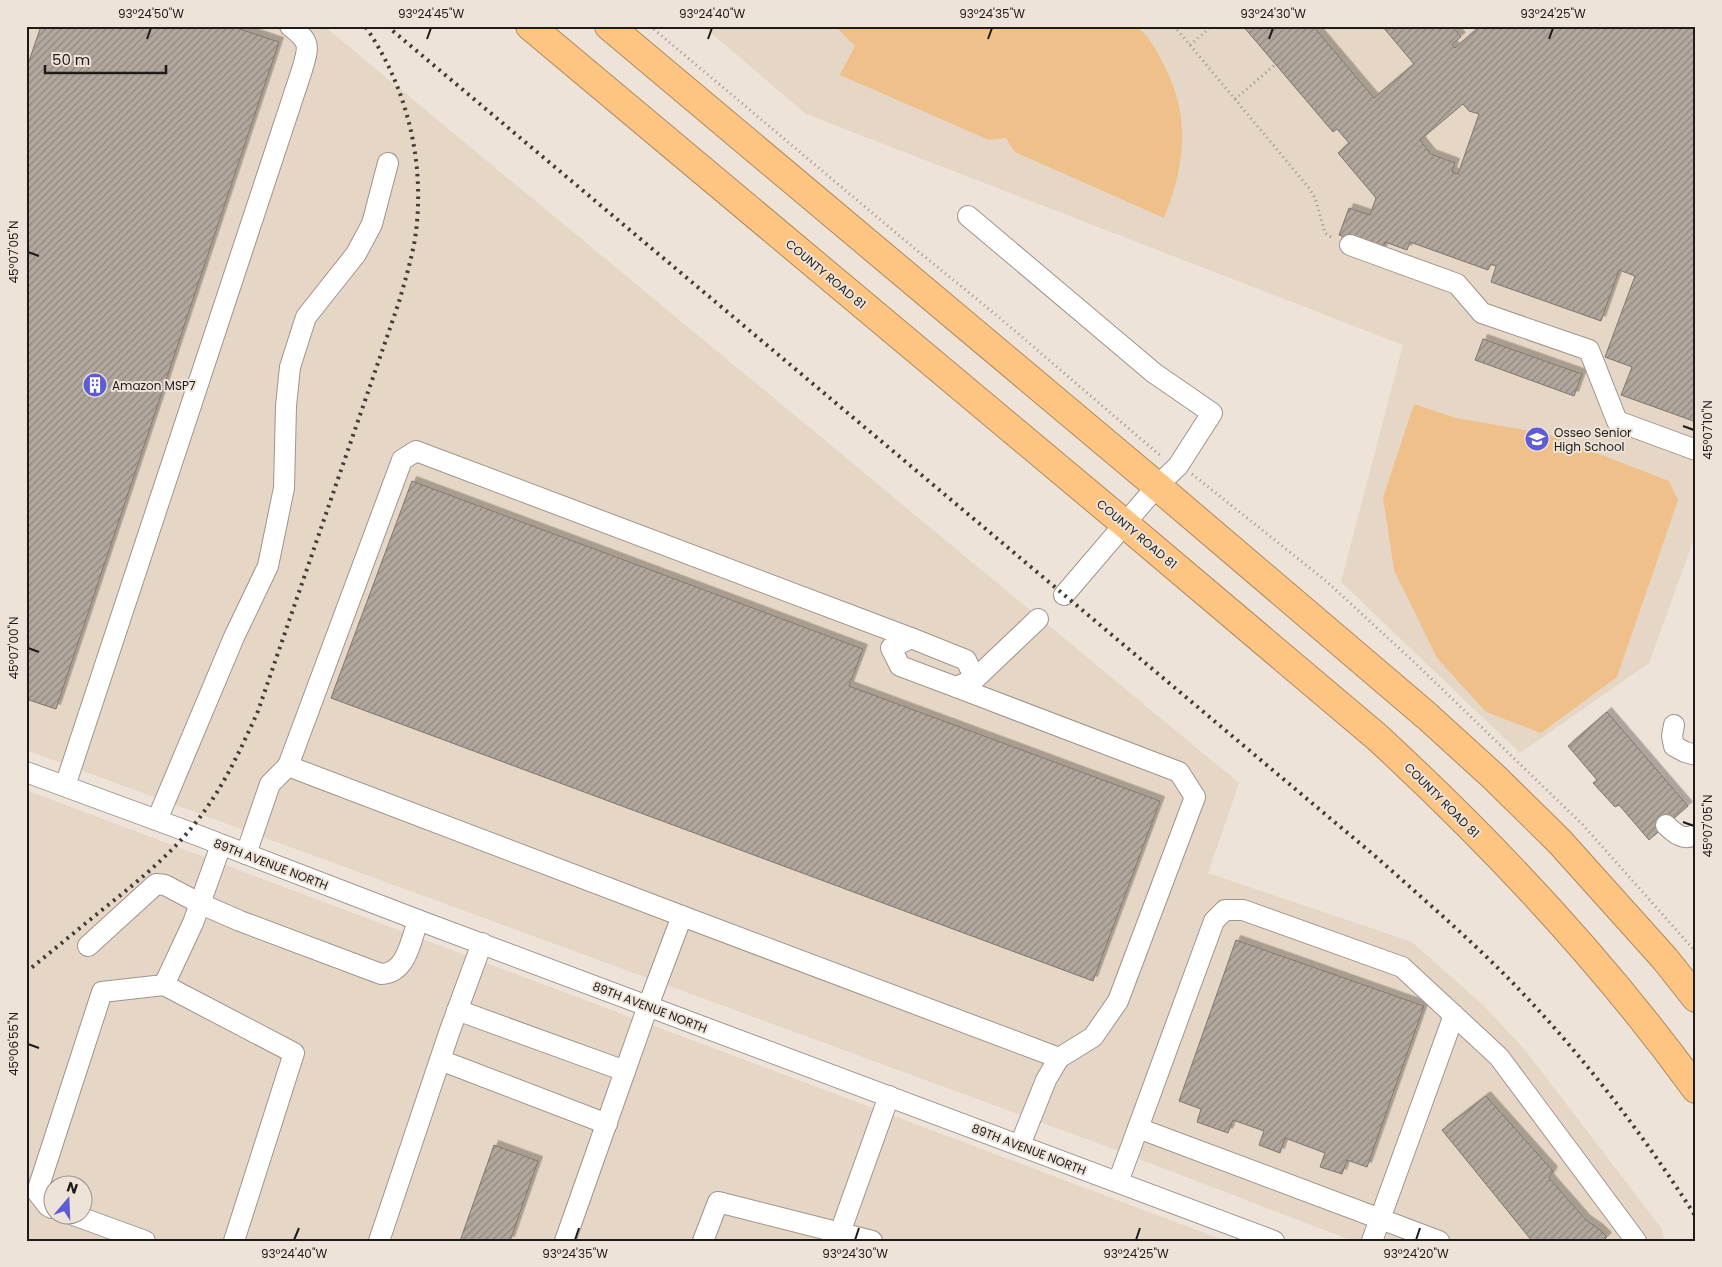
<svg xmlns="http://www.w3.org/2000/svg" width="1722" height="1267" font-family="Poppins,sans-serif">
<defs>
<pattern id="building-hatch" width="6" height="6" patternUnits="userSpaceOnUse" patternTransform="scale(1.25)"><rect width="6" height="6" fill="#b1a79d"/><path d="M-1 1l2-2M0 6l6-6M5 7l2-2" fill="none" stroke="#8f877f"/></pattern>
<filter id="shadow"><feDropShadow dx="4.5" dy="-4.5" stdDeviation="0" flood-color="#0004"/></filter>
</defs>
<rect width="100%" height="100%" fill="#ede3d8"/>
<g fill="#e6d6c5" fill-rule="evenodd">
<path d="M26 26H324L1239 783 1208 873 1412 942 1484 1006 1525 1050 1662 1229 1664 1241H1353L1108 1147 26 750Z"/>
<path d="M703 26H1696V533L1649 663 1520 753 1341 582 1403 345 806 114Z"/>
<path d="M26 790 1226 1241H26ZM52 1184H82V1214H52Z"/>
</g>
<g fill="#f0c08a">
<path d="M835 26H1137C1149 37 1158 52 1165 67 1191 119 1185 165 1164 218L1015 152 1006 138 989 140 840 75 855 46Z"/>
<path d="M1414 404 1456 418 1547 434 1669 481 1678 500 1617 677 1541 733 1486 712 1437 658 1394 570 1383 498Z"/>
</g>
<g fill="url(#building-hatch)" stroke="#7f776d" fill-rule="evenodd" filter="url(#shadow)">
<path d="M41 26H231L279 42 56 709 26 699V70Z"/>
<path d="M1243 26H1313L1374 98 1414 64 1382 26H1452L1461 37 1452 44 1455 48 1477 29 1475 26H1696V422L1621 395 1632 367 1605 357 1635 276 1619 270 1601 321 1491 282 1496 266 1491 264 1488 270 1410 242 1407 250 1385 242 1382 251 1339 235 1349 208 1370 215 1376 198 1338 153 1349 143 1337 129 1333 132ZM1463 104 1469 111 1479 114 1458 174 1452 172 1455 163 1431 154 1420 140Z"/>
<path d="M1483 339 1582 374 1574 396 1475 360Z"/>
<path d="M412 481 863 649 849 686 1160 801 1093 981 331 698Z"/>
<path d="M1607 712 1688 806 1649 840 1619 805 1615 807 1593 783 1597 780 1568 746Z"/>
<path d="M1236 940 1424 1006 1367 1167 1347 1160 1342 1174 1320 1167 1325 1153 1285 1138 1280 1153 1259 1145 1264 1131 1233 1120 1228 1133 1197 1122 1201 1109 1179 1101Z"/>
<path d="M1486 1096 1553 1171 1549 1178 1586 1220 1599 1229 1607 1237 1603 1241H1532L1442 1130Z"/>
<path d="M494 1145 538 1161 510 1241H460Z"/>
</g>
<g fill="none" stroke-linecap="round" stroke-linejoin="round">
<defs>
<g id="minor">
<path d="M968 216 1154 373 1212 413 1178 466 1157 486 1064 595"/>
<path d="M1350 245 1457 284 1482 313 1589 350 1617 421 1696 450"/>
<path d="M975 679 966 660 911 638 891 648 900 666 956 687 975 679 1038 619"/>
<path d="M956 687 1179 772 1195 797 1118 1001 1093 1037 1059 1058 1046 1080 1020 1145"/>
<path d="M1674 725 1672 736 1674 746 1685 752 1696 755"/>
<path d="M288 766 402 460 416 451 911 638"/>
<path d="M26 772 189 832 418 920 1274 1241"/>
<path d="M65 786 302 70C309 46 311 42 290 26"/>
<path d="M157 820 234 637 268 566 284 488 286 406 290 367 306 317 356 254 372 224 388 163"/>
<path d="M1666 825C1674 833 1684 842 1696 834"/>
<path d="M246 854 270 784 288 766 682 916"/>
<path d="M88 946 156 884 165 885 201 904 240 921 381 974C407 973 411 940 418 920"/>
<path d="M164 985 193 923 221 845"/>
<path d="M457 1010 625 1071"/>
<path d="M440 1060 607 1124"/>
<path d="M1138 1128 1214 921 1225 910H1243L1402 967 1499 1057 1636 1241"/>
<path d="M1118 1182 1138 1128 1439 1241"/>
<path d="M52 1208 48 1206 37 1192 102 992 164 985 294 1053 234 1241"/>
<path d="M71 1214 145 1241"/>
<path d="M379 1241 449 1033 482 943"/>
<path d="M565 1241 648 1006 682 916 1059 1058"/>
<path d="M703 1241 718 1202 872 1241"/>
<path d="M837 1241 889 1096"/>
<path d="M1372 1241 1454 1015"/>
</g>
<g id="highway">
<path d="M530 26 1125 524 1377 737C1493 844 1603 961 1696 1089"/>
<path d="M609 26 1157 486 1427 716 1495 778 1560 842 1665 959 1696 998"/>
</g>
</defs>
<use href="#minor" stroke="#9e958b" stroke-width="22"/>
<use href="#highway" stroke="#b0895d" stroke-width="30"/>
<g stroke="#9c958d" stroke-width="3" stroke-dasharray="1 4" stroke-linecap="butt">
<path d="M650 26 914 248 994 313 1162 457"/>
<path d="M1174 26 1309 188 1315 198 1325 233 1334 239"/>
<path d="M1190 45 1212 26"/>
<path d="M1235 99 1276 64"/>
<path d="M1192 474 1326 581 1414 662 1583 825 1696 952"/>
</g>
<use href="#minor" stroke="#fff" stroke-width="20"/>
<use href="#highway" stroke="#fec482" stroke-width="28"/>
<g stroke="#413c38" stroke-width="4" stroke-dasharray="2.5 5" stroke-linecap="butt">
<path d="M387 26 1375 856C1419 895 1464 934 1506 976 1578 1049 1641 1131 1696 1217"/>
<path d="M26 972C55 949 83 925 112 902 143 877 173 852 197 821 223 788 241 749 258 711L399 302C405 281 411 261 415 239 426 165 408 88 365 26"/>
</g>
</g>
<path fill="none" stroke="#1f1b18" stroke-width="2" d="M147 39 151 28M427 39 431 28M708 39 712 28M988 39 992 28M1269 39 1273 28M1549 39 1553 28M28 252 39 256M1683 426 1694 430M28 648 39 652M1683 822 1694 826M28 1044 39 1048M294 1240 299 1228M575 1240 579 1228M855 1240 859 1228M1136 1240 1140 1228M1416 1240 1420 1228"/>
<defs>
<symbol id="building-disc" viewBox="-11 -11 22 22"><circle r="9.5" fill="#5e5bd4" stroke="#ede3d8"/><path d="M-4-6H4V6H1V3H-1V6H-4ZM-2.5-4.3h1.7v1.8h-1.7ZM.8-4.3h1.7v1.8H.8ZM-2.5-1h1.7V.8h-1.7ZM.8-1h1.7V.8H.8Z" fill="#fff"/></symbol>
<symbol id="school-disc" viewBox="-11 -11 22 22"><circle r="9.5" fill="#5e5bd4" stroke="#ede3d8"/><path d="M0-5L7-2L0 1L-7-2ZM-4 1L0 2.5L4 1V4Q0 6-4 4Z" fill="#fff"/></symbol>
</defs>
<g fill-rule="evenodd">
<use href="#building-disc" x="81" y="371" width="28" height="28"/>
<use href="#school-disc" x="1523" y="425" width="28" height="28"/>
</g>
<g text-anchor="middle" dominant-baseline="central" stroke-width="4" stroke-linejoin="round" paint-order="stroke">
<g font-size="12" fill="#1f1b18" stroke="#ede3d8">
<text transform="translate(826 274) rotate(40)">COUNTY ROAD 81</text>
<text transform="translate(1137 534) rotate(40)">COUNTY ROAD 81</text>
<text transform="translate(1442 800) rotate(45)">COUNTY ROAD 81</text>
<text transform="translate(271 864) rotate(21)">89TH AVENUE NORTH</text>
<text transform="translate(650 1007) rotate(21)">89TH AVENUE NORTH</text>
<text transform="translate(1029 1149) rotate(21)">89TH AVENUE NORTH</text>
</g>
<g font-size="12" fill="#1f1b18" stroke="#ede3d8" text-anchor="start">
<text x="112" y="385">Amazon MSP7</text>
<text x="1554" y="432">Osseo Senior<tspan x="1554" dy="14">High School</tspan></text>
</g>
</g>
<rect width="1722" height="1267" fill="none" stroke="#ede3d8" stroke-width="55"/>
<g transform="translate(68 1200) rotate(19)"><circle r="24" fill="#ede3d8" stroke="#9b938b"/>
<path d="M0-4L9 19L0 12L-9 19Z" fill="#5e5bd4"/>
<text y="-8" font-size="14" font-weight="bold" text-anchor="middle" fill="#1f1b18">N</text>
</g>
<path d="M45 65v8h121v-8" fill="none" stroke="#1f1b18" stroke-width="2.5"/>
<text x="52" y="65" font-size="15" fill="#1f1b18" stroke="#ede3d8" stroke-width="4" paint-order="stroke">50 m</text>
<rect x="28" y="28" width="1666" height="1212" fill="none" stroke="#1f1b18" stroke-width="2"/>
<g font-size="12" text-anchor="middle" fill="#1f1b18">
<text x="151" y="18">93°24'50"W</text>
<text x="431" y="18">93°24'45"W</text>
<text x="712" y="18">93°24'40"W</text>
<text x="992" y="18">93°24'35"W</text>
<text x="1273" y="18">93°24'30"W</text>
<text x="1553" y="18">93°24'25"W</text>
<text transform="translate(14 252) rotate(-90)" y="4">45°07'05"N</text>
<text transform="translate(1708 430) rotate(-90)" y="4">45°07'10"N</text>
<text transform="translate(14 648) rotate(-90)" y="4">45°07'00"N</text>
<text transform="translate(1708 826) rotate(-90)" y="4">45°07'05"N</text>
<text transform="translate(14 1044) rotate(-90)" y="4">45°06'55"N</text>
<text x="294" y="1258">93°24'40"W</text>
<text x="575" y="1258">93°24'35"W</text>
<text x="855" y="1258">93°24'30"W</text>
<text x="1136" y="1258">93°24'25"W</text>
<text x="1416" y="1258">93°24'20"W</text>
</g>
</svg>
